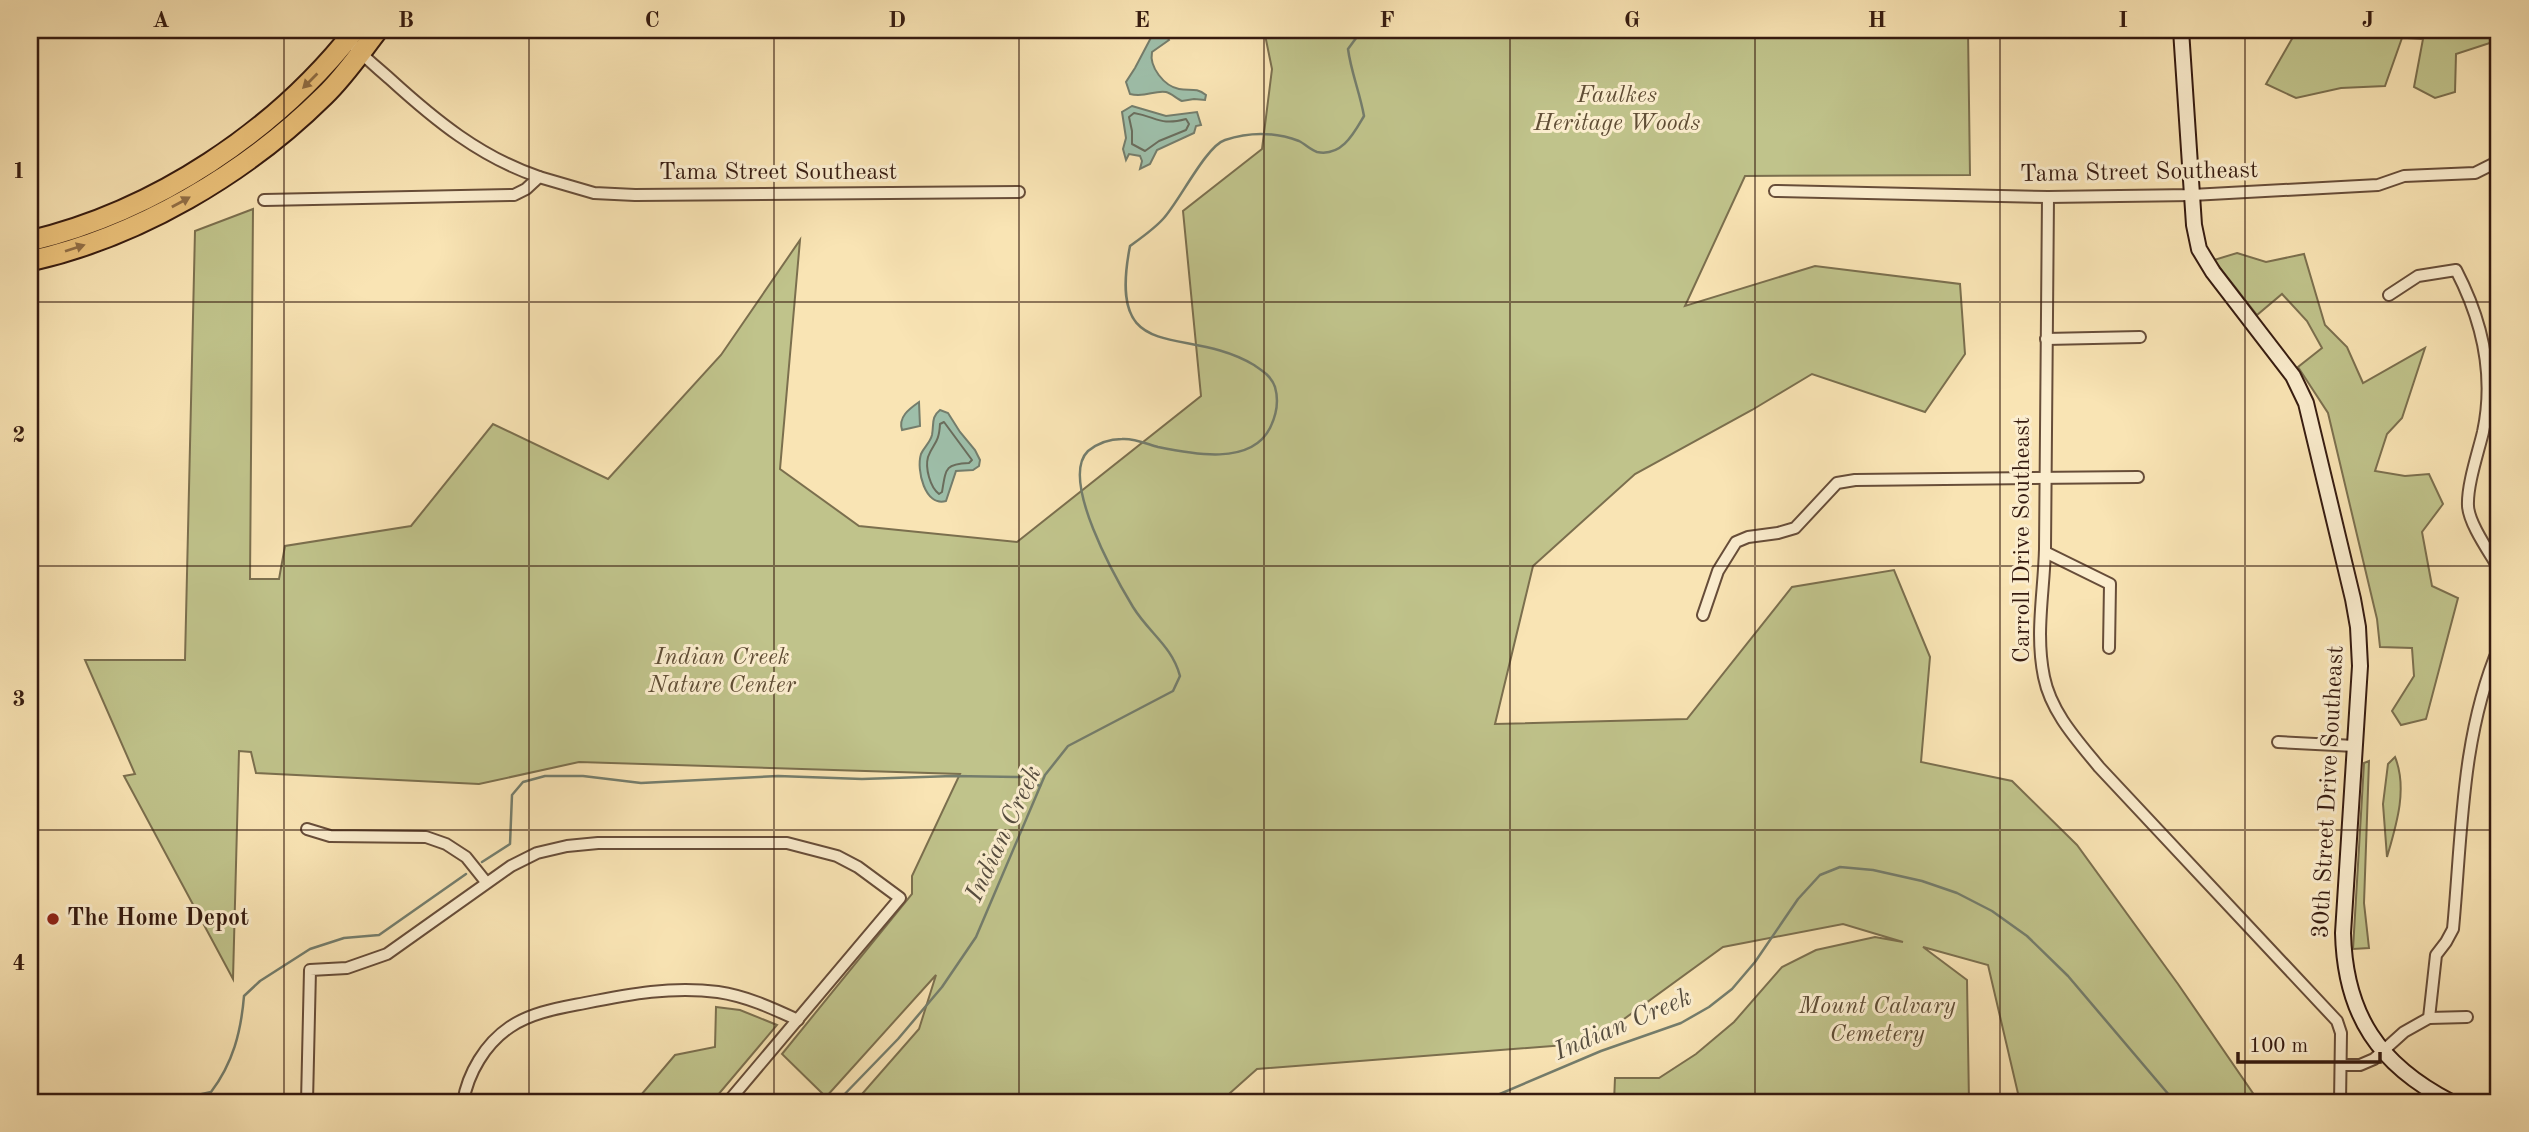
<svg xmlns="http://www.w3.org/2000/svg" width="2529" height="1132" font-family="'Old Standard TT',serif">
<rect width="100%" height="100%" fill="#f9e4b4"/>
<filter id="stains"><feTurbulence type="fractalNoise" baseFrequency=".00286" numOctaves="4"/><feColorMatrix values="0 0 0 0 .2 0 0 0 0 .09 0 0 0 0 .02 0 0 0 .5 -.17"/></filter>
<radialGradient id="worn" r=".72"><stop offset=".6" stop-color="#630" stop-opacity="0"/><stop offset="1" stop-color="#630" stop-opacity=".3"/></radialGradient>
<g fill="#c0c38b" stroke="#7b6f4e" stroke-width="2">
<path d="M1264 30H1968L1970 175 1745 176 1685 306 1815 266 1960 284 1965 354 1925 412 1812 374 1752 410 1635 474 1533 566 1495 724 1687 719 1792 587 1894 570 1930 657 1921 762 2012 781 2077 845 2178 984 2259 1102H2020L1988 965 1923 947 1967 980 1969 1102H1614L1615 1078H1659L1696 1054 1734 1022 1782 967 1816 950 1875 937 1903 942 1843 924 1723 947 1591 1043 1257 1069 1220 1102H855L919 1029 936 975 826 1097 782 1054 912 894V876L960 774 579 762 479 784 256 773 251 752 239 751 233 979 124 776 135 774 85 660H185L195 231 253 209 250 579H279L285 546 411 526 493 424 608 479 721 355 800 240 780 469 859 526 1017 542 1201 396 1183 211 1262 149 1272 69Z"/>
<path d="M2297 30H2499V40L2456 54 2455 92 2435 98 2414 87 2423 39 2402 38 2385 86 2341 88 2296 98 2266 84Z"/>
<path d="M2237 253 2266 262 2304 254 2325 325 2347 347 2363 383 2425 348 2402 418 2387 434 2375 471 2405 476 2429 474 2443 504 2422 532 2432 586 2458 598 2426 719 2401 725 2392 711 2414 676 2412 648 2380 647 2377 619 2328 413 2298 367 2322 348 2307 321 2282 294 2257 315 2214 260Z"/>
<path d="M2395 757C2408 789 2396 826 2387 857L2383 804 2388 764Z"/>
<path d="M2369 761 2364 903 2369 948 2353 949 2364 763Z"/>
<path d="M716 1007 740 1010 777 1025 712 1102H635L675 1055 715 1047Z"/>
</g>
<g fill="#9ebfaa" stroke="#747d6c" stroke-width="2">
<path d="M1155 30H1163L1169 40 1152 52C1149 67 1164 86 1179 89 1190 91 1196 87 1206 95L1205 100 1194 99 1182 101C1177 99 1171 93 1166 92 1154 90 1145 98 1130 94L1126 82 1135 68Z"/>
<path d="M1132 106 1166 116 1197 112 1201 125 1196 126 1194 133 1157 150 1150 164 1140 169 1142 161 1140 156 1129 154 1126 160 1123 149 1126 138 1122 112Z"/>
<path d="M919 402 920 426 902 430C898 417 909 409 919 402Z"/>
<path d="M940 410 948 413 960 432 975 450 980 460 979 466 973 470 956 471 946 501C925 507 916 470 921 454 924 447 930 443 932 435 934 424 931 417 940 410Z"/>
</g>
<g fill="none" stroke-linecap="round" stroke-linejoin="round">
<g stroke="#6a6d5d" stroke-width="2">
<path d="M1134 113C1157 117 1160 126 1186 119L1189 124 1186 130 1159 141 1145 151 1132 144V131L1129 117Z"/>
<path d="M944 422 972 460 969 463C945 464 946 468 942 492L939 494C930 487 925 468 928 457 933 443 939 444 940 424Z"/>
</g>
<g stroke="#747d6c" stroke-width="2.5">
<path d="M482 862 510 844 512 795 523 782 545 776H583L641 783 778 776 862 779 953 776 1021 777 1040 786"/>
<path d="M193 1096 211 1092C233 1063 241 1032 244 996L260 981 310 949 344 938 379 935 466 874"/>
<path d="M837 1102 898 1039 942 987 976 937 1045 775 1068 746 1173 691 1180 676C1172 646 1149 633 1133 607 1116 579 1059 479 1088 451 1098 443 1110 439 1122 439 1134 438 1147 444 1158 447 1192 454 1251 466 1270 428 1276 416 1279 401 1275 387 1271 376 1263 371 1254 365 1184 323 1106 369 1130 246 1141 238 1154 229 1163 219 1179 202 1206 146 1225 140 1249 132 1275 132 1299 141 1305 144 1311 150 1317 152 1342 157 1354 133 1364 116 1360 93 1351 72 1348 49L1362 30"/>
<path d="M1481 1102 1601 1051 1681 1023 1709 1007 1732 989 1755 962 1798 899 1820 875 1840 867 1873 870 1922 881 1957 893 1992 911 2027 936 2068 976 2175 1102"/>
</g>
<defs>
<g id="street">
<path d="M339 30C353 48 372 63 390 79 435 120 480 157 539 177"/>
<path d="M1775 191 2048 197 2192 195 2378 185 2404 176 2475 173 2499 161"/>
<path d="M2048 197C2046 314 2047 432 2045 549 2044 592 2035 634 2044 677 2051 712 2077 740 2099 767L2337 1021 2341 1033 2340 1102"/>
<path d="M264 200 514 195 526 189 539 177 594 193 635 195 1019 192"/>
<path d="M2389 295 2418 276 2456 270C2482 320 2495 376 2483 432 2478 453 2467 485 2468 506 2469 524 2490 553 2499 569"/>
<path d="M2046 339 2140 337"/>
<path d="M2045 552 2110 584 2109 648"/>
<path d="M1703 615 1718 571 1736 542 1748 537 1778 533 1795 528 1837 483 1855 480 2138 477"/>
<path d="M2278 742 2355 746"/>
<path d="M307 829 330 836 426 837 446 844 466 857 486 882"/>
<path d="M2429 1018 2436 955 2446 942 2453 929C2462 834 2461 736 2499 647"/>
<path d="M2341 1065H2360L2374 1059 2404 1032 2429 1018 2467 1017"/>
<path d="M307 1102 310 970 347 968 387 954 511 866 537 853 567 846 598 843H787L837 856 858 867 900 898 728 1102"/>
<path d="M463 1102C468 1073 485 1044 510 1027 532 1012 560 1008 585 1003 630 994 672 986 718 992 746 996 772 1008 798 1020"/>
</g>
<path id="secondary" d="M2181 30 2194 225 2199 249 2213 272 2293 376 2306 403 2353 599 2358 627 2360 666 2343 933C2345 1015 2379 1065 2451 1102"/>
<g id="highway">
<path d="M30 241C156 211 275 132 355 30"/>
<path d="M30 261C138 237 245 174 324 96 344 77 361 52 378 30"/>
</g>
</defs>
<use href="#street" stroke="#674d39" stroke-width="14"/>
<use href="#secondary" stroke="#361b10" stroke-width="18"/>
<use href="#highway" stroke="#361b10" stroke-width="23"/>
<use href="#street" stroke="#fbedce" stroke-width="10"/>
<use href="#secondary" stroke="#fbedce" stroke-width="14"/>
<use href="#highway" stroke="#ecc27a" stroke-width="19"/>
</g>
<defs><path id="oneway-solid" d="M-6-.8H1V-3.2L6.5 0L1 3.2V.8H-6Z" transform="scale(1.75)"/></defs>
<g fill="#916e45">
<use href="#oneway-solid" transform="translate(310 81) rotate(135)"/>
<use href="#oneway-solid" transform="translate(181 202) rotate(-29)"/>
<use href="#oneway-solid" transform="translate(75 248) rotate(-18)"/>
</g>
<path fill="none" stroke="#361b10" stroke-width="2" stroke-opacity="0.55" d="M284 30V1102M529 30V1102M774 30V1102M1019 30V1102M1264 30V1102M1510 30V1102M1755 30V1102M2000 30V1102M2245 30V1102M30 302H2499M30 566H2499M30 830H2499"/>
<circle fill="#8f2418" stroke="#fbedce" stroke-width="2.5" cx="53" cy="919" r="7"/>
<g text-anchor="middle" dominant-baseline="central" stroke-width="6" stroke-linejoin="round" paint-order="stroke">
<g font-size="24" font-style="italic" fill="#5f4d35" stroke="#fbedce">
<text x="1617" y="96">Faulkes<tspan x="1617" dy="28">Heritage Woods</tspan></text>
<text x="722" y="658">Indian Creek<tspan x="722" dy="28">Nature Center</tspan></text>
<text x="1877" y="1007">Mount Calvary<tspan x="1877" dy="28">Cemetery</tspan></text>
</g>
<g font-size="24" fill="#361b10" stroke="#fbedce">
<text x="778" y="173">Tama Street Southeast</text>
<text transform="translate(2139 173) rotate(-1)">Tama Street Southeast</text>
<text transform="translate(2023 540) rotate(-90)">Carroll Drive Southeast</text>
<text transform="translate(2329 792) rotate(-87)">30th Street Drive Southeast</text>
</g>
<g font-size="24" font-weight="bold" fill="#361b10" stroke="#fbedce" text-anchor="start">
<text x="67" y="919">The Home Depot</text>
</g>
<g font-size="26" font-style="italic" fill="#554c3e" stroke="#fbedce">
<text transform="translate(1004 834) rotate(-65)">Indian Creek</text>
<text transform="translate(1623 1025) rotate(-23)">Indian Creek</text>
</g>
</g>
<rect width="2529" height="1132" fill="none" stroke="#f9e4b4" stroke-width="77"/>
<path d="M2238 1052v10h142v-10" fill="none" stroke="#361b10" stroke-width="3.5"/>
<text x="2249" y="1052" font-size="21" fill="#361b10" stroke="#fbedce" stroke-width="5" paint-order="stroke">100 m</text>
<rect x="38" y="38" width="2452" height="1056" fill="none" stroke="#361b10" stroke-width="2.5"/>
<g font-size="23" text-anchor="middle" font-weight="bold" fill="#361b10">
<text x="161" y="27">A</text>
<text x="406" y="27">B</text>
<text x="652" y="27">C</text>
<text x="897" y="27">D</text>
<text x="1142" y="27">E</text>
<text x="1387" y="27">F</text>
<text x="1632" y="27">G</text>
<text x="1877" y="27">H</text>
<text x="2123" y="27">I</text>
<text x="2368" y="27">J</text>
<text x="19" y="178">1</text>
<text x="19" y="442">2</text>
<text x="19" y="706">3</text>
<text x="19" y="970">4</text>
</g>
<rect width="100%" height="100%" filter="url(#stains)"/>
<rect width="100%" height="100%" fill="url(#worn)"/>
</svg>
